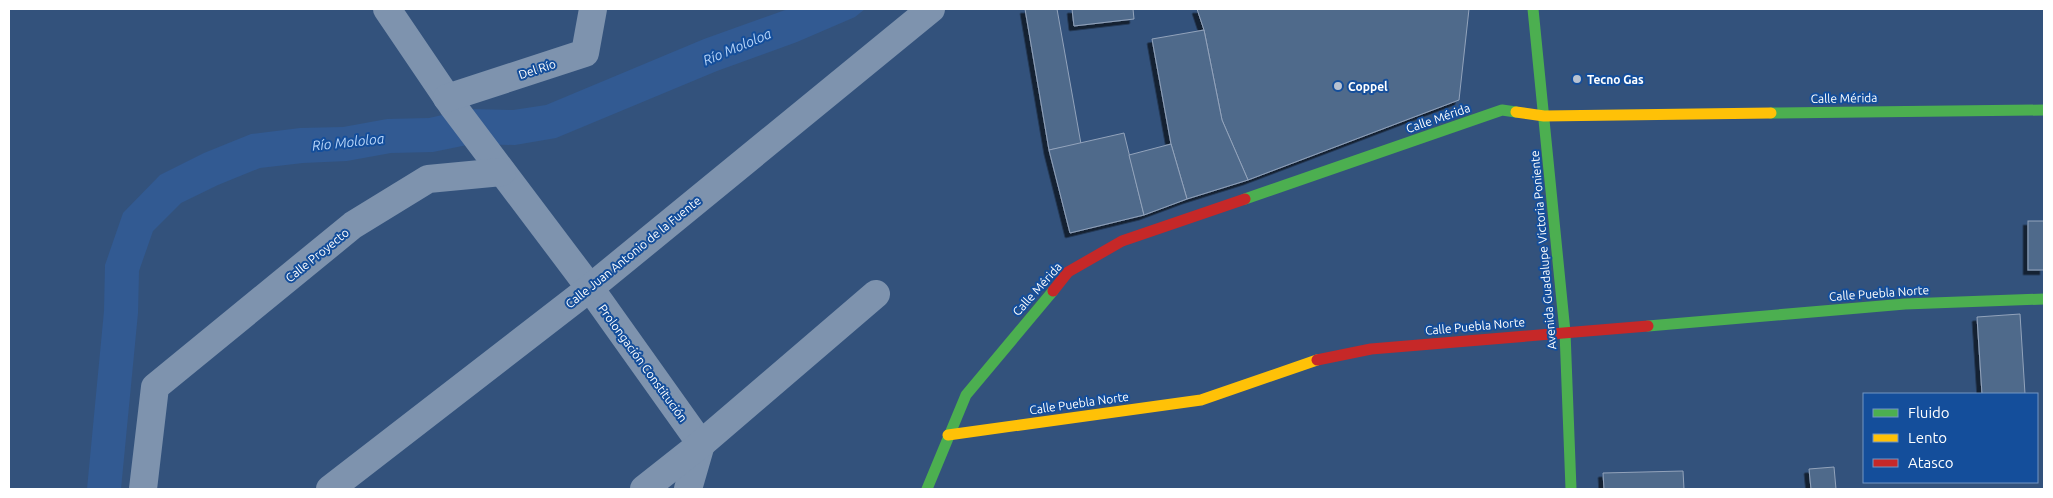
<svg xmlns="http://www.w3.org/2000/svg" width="2053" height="498" font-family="Ubuntu,sans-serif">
<defs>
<filter id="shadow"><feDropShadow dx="-4.5" dy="4.5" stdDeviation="0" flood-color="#0009"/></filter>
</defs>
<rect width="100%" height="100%" fill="#33527c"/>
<path fill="#325a92" d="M788 9H865L855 17 797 42 717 71 556 138 515 145 472 144 433 152 391 153 347 161 303 163 260 168 218 185 181 203 153 231 139 271 138 313 121 489H87L104 311 105 265 123 213 160 175 204 153 251 134 300 128 343 127 387 119 429 118 469 109 513 110 546 105 704 39Z"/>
<g fill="#506a8b" stroke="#92a3bb" filter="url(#shadow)">
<path d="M1025 9H1057L1081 144 1049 150Z"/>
<path d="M1072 9H1133L1134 19 1074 26Z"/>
<path d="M1197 9H1469L1459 100 1248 180 1222 120 1204 30Z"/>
<path d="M1204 30 1222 120 1248 180 1187 199 1171 144 1152 39Z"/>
<path d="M1124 133 1144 215 1070 233 1049 150Z"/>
<path d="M1171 144 1187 199 1144 215 1129 155Z"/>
<rect x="2028" y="221" width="16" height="49"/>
<path d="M2020 314 2025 394H1982L1977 317Z"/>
<path d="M1834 467 1836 489H1811L1809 469Z"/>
<path d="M1683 471 1684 489H1604L1603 473Z"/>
</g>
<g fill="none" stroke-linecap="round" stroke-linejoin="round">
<g stroke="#7e93ae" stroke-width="28">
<path d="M387 9 452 105 590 288 701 444 688 489"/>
<path d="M447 98 585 53 593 9"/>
<path d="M143 489 155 387 353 225 428 179 502 172"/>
<path d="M330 489 590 288 931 9"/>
<path d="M644 489 701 444 876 294"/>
</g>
<g stroke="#4caf50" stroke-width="11">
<path d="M1533 9 1565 332 1571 489"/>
<path d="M1771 113 2044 110"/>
<path d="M1245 199 1502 110 1516 112"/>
<path d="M1648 326 1905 304 2044 299"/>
<path d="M927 489 966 395 1053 291"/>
</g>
<g stroke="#ffc107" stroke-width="11">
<path d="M1516 112 1544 116 1771 113"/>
<path d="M948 435 1201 400 1317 360"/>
</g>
<g stroke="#c62828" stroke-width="11">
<path d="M1053 291 1068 272 1122 241 1245 199"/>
<path d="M1317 360 1371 349 1648 326"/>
</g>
</g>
<g fill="#b8c2d1" stroke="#144e9b" stroke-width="2">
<circle cx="1577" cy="79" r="5"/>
<circle cx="1338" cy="86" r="5"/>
</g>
<g text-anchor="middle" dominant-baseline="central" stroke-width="4" stroke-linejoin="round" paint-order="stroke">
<g font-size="12" fill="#fff" stroke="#144e9b">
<text transform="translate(537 69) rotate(-18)">Del Río</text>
<text transform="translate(1844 98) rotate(-1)">Calle Mérida</text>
<text transform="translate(1438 118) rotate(-19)">Calle Mérida</text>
<text transform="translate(1543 250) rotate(-95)">Avenida Guadalupe Victoria Poniente</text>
<text transform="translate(633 252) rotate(-39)">Calle Juan Antonio de la Fuente</text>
<text transform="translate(317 255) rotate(-39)">Calle Proyecto</text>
<text transform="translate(1037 289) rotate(-48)">Calle Mérida</text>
<text transform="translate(1879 293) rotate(-4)">Calle Puebla Norte</text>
<text transform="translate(1475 326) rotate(-5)">Calle Puebla Norte</text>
<text transform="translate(643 363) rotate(54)">Prolongación Constitución</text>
<text transform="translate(1079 403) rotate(-8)">Calle Puebla Norte</text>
</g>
<g font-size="12" font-weight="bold" fill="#fff" stroke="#144e9b" text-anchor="start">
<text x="1587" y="79">Tecno Gas</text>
<text x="1348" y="86">Coppel</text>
</g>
<g font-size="14" font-style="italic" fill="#b6d4f9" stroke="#144e9b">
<text transform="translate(737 47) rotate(-23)">Río Mololoa</text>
<text transform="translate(348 142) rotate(-6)">Río Mololoa</text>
</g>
</g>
<rect width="2053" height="498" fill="none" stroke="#ffffff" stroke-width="20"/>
<rect x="1863" y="393" width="175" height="90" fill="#144e9b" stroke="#7295c3"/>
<rect x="1873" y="409" width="25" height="8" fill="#4caf50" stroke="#7295c3"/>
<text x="1908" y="418" font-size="15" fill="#ffffff">Fluido</text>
<rect x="1873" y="434" width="25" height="8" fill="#ffc107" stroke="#7295c3"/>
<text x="1908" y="443" font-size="15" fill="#ffffff">Lento</text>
<rect x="1873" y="459" width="25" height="8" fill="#c62828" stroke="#7295c3"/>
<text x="1908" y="468" font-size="15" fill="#ffffff">Atasco</text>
</svg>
